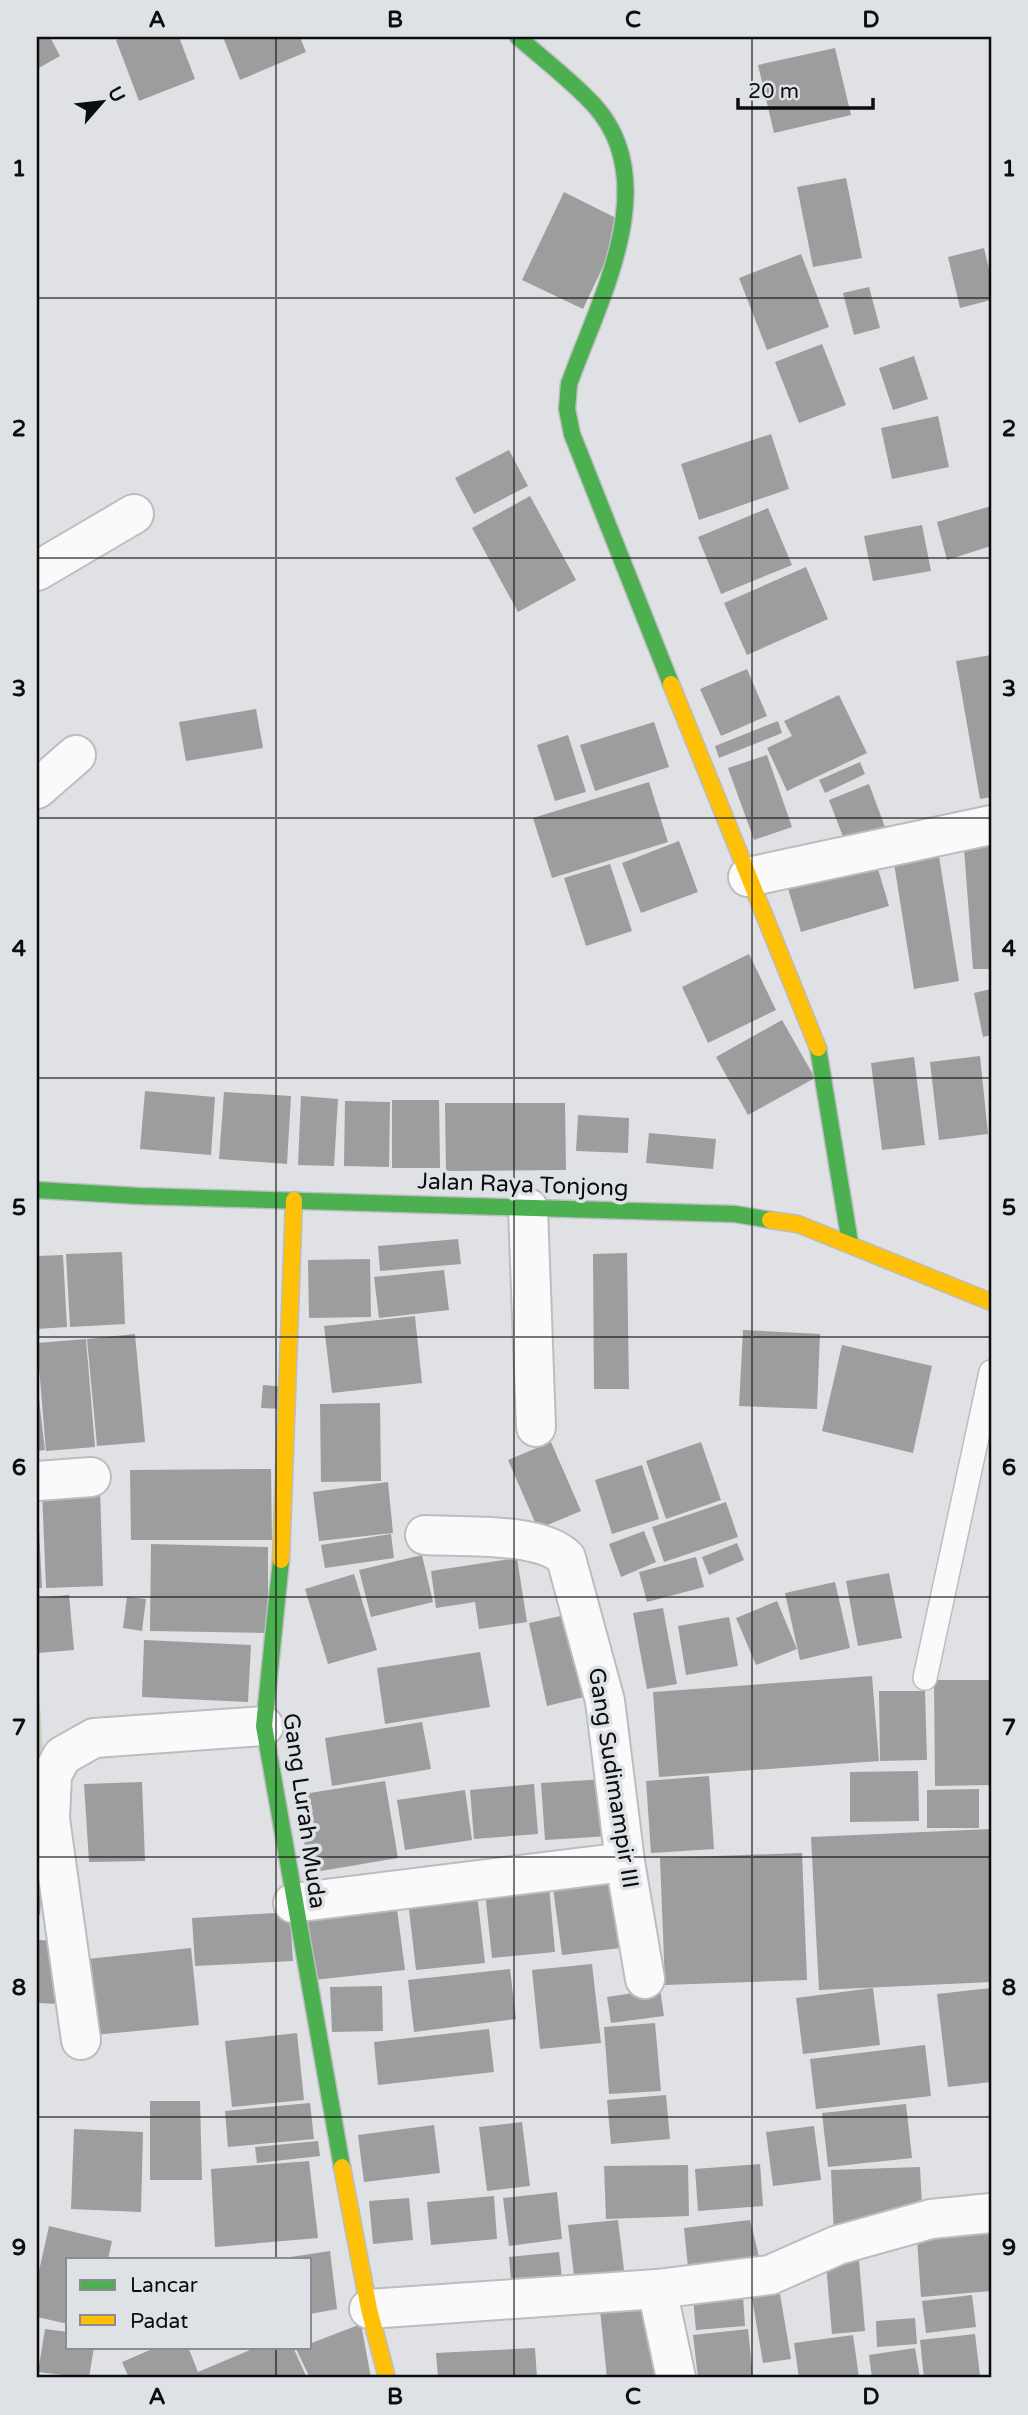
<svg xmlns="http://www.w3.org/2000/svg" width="1028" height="2415" font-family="'Varela Round',sans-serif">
<rect width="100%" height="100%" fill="#dfe1e4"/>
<path fill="#c8d0c1" d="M37 1660 45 1783H37Z"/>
<g fill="#9d9d9e">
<path d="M37 37H50L60 56 37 69Z"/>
<path d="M124 37H179L195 79 139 101 116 40Z"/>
<path d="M223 37H300L306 52 240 80Z"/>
<path d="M835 48 851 115 774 133 758 65Z"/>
<path d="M846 178 862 258 813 267 797 187Z"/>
<path d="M564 192 624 222 583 309 522 280Z"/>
<path d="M984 248 991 277V300L960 308 948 257Z"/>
<path d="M801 254 829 327 767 350 739 278Z"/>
<path d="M869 287 880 328 854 335 843 293Z"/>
<path d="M822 344 846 405 799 423 775 362Z"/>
<path d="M914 356 928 399 893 410 879 368Z"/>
<path d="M938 416 949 467 892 479 881 428Z"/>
<path d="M771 434 789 489 699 520 681 464Z"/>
<path d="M509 450 528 486 474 514 455 478Z"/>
<path d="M530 496 576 580 518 612 472 528Z"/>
<path d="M991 506V546L947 560 937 522Z"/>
<path d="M768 508 792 565 721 594 698 537Z"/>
<path d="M922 525 931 571 873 581 864 536Z"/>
<path d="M806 567 828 619 747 655 724 603Z"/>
<path d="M991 655V797L980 799 956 661Z"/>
<path d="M747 669 767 716 721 736 700 689Z"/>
<path d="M839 695 867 753 787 791 767 748 792 736 784 721Z"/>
<path d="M256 709 263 748 186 761 179 722Z"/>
<path d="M778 721 782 733 719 758 715 746Z"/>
<path d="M654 722 669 767 595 791 580 745Z"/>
<path d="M568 735 586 792 555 801 537 745Z"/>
<path d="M767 755 792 827 754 840 728 768Z"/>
<path d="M860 762 865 774 825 793 819 780Z"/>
<path d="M649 782 668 842 552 878 533 818Z"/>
<path d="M869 784 888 835 848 850 829 800Z"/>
<path d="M990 833 991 969H973L963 835Z"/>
<path d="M679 841 698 892 641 913 622 863Z"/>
<path d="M937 844 959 981 914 989 892 851Z"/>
<path d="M875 859 889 906 801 932 787 885Z"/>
<path d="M610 864 632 931 586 946 564 878Z"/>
<path d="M749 954 776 1010 708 1043 682 987Z"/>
<path d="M991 989V1035L983 1037 974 993Z"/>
<path d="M782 1020 815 1078 748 1115 716 1057Z"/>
<path d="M980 1056 988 1134 939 1140 930 1062Z"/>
<path d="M914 1057 925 1145 882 1150 871 1063Z"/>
<path d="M145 1091 215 1097 211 1155 140 1149Z"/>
<path d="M224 1092 291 1096 287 1164 219 1159Z"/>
<path d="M301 1096 338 1099 334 1166 298 1165Z"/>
<path d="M392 1100H439L440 1168H392Z"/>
<path d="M345 1101 390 1102 389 1167 344 1166Z"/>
<path d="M445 1103H565L566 1170 446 1171Z"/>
<path d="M578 1115 629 1118 628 1153 576 1151Z"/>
<path d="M649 1133 716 1139 713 1169 646 1163Z"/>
<path d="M458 1239 461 1264 380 1271 378 1246Z"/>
<path d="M122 1252 125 1324 70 1327 66 1254Z"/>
<path d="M627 1253 629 1389H594L593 1254Z"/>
<path d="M63 1255 67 1327 37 1329V1256Z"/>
<path d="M370 1259 371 1317 309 1318 308 1260Z"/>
<path d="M444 1270 449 1310 379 1318 374 1277Z"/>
<path d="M415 1316 422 1383 332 1393 324 1326Z"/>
<path d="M743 1330 820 1334 817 1409 739 1406Z"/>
<path d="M135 1334 145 1442 97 1446 87 1339Z"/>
<path d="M86 1339 95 1447 46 1451 37 1343Z"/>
<path d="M842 1345 932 1366 913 1453 822 1431Z"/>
<path d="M37 1382 45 1450 37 1451Z"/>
<path d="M263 1385 286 1387V1409L261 1408Z"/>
<path d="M380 1403 381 1481 321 1482 320 1404Z"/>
<path d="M551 1442 581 1511 538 1529 508 1460Z"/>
<path d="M701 1442 721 1500 666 1519 646 1461Z"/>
<path d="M642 1465 659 1519 612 1534 595 1480Z"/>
<path d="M271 1469 272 1540H131L130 1470Z"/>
<path d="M388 1482 393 1533 319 1541 313 1492Z"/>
<path d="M100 1490 103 1586 46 1588 42 1491Z"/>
<path d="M726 1502 738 1537 664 1562 652 1527Z"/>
<path d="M37 1529H39L42 1588H37Z"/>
<path d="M644 1531 656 1562 621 1577 609 1544Z"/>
<path d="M391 1534 394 1558 325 1568 321 1545Z"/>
<path d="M737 1543 744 1560 709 1575 702 1557Z"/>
<path d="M151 1544 268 1547V1633L150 1631Z"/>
<path d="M422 1555 433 1602 371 1617 359 1570Z"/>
<path d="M696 1557 704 1587 647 1602 639 1572Z"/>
<path d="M517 1558 527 1622 479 1629 475 1602 436 1608 431 1571Z"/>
<path d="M889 1573 902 1638 858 1646 846 1581Z"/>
<path d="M354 1574 377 1650 328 1664 305 1589Z"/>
<path d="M835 1582 850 1648 800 1660 785 1593Z"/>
<path d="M69 1595 74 1650 37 1653V1598Z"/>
<path d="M127 1597 146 1599 142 1631 123 1628Z"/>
<path d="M777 1601 797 1649 756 1665 736 1618Z"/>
<path d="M663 1608 677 1684 647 1689 633 1613Z"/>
<path d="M574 1613 592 1695 547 1706 529 1623Z"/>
<path d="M729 1617 738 1666 686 1675 678 1626Z"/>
<path d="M144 1640 251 1645 248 1702 142 1697Z"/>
<path d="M480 1652 490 1707 385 1724 377 1668Z"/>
<path d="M872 1676 879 1761 659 1777 653 1692Z"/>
<path d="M934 1680H991V1785L935 1786Z"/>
<path d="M879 1691H925L927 1760 880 1761Z"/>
<path d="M422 1722 431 1769 332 1786 325 1738Z"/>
<path d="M918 1771 919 1821 850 1822V1772Z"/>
<path d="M709 1776 714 1849 651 1853 646 1781Z"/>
<path d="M606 1779 610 1836 545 1840 541 1783Z"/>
<path d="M385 1781 398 1858 309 1873 297 1795Z"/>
<path d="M142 1782 145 1861 89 1862 84 1784Z"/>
<path d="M534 1784 538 1834 474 1839 470 1790Z"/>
<path d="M979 1789V1828H927V1790Z"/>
<path d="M465 1790 472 1840 405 1850 397 1800Z"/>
<path d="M991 1829V1982L819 1990 811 1837Z"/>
<path d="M37 1853H44L40 1915H37Z"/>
<path d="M802 1853 807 1980 665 1985 660 1858Z"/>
<path d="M621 1880 629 1947 562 1955 553 1888Z"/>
<path d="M549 1886 555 1952 492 1958 485 1892Z"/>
<path d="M477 1894 485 1963 416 1970 408 1901Z"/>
<path d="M397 1909 405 1970 314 1980 306 1920Z"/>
<path d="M290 1912 293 1961 195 1966 192 1918Z"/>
<path d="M37 1940 62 1941 61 2004 37 2003Z"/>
<path d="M191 1948 199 2025 94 2035 87 1959Z"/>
<path d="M592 1964 601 2043 540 2049 532 1970Z"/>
<path d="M510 1969 516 2019 414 2032 408 1980Z"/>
<path d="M382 1986 383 2031 332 2032 330 1987Z"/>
<path d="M873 1988 880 2045 803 2054 796 1998Z"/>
<path d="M991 1988V2082L948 2087 937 1994Z"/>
<path d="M660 1989 664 2016 611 2023 607 1997Z"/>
<path d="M655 2023 661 2091 609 2094 604 2027Z"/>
<path d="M489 2029 494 2072 378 2085 374 2042Z"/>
<path d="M297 2033 304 2100 232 2107 225 2041Z"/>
<path d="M925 2045 931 2096 816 2109 810 2059Z"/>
<path d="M666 2095 670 2139 611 2144 607 2100Z"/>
<path d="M150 2101H200L202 2180H150Z"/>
<path d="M310 2103 314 2139 228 2147 225 2111Z"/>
<path d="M906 2104 912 2158 828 2167 822 2113Z"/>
<path d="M522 2122 530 2186 487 2191 479 2127Z"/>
<path d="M434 2125 440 2173 364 2182 358 2135Z"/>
<path d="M814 2126 821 2180 773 2186 766 2132Z"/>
<path d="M74 2129 143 2132 141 2212 71 2209Z"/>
<path d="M318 2141 320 2156 257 2163 255 2147Z"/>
<path d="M309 2161 318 2238 215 2247 211 2169Z"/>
<path d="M760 2164 763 2206 698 2211 695 2169Z"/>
<path d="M688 2165 689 2216 606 2219 604 2166Z"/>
<path d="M920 2167 922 2206 834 2236 831 2170Z"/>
<path d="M557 2192 562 2239 509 2246 503 2198Z"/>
<path d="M494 2196 497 2239 431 2245 427 2202Z"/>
<path d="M409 2198 413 2240 373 2244 369 2201Z"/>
<path d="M618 2220 626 2287 576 2293 568 2225Z"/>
<path d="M750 2220 761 2265 689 2277 684 2228Z"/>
<path d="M49 2226 112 2241 108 2259H68V2324L37 2317V2280Z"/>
<path d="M991 2233V2291L921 2297 917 2239Z"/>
<path d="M858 2249 865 2331 832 2334 825 2252Z"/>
<path d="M330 2251 337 2309 310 2314V2259L284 2258Z"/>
<path d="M559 2252 563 2287 512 2291 509 2257Z"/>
<path d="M780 2294 791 2359 763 2363 752 2298Z"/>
<path d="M743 2295 745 2326 696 2330 693 2299Z"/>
<path d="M972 2295 976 2327 926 2333 922 2301Z"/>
<path d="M652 2305 660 2378H607L600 2310Z"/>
<path d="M915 2318 917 2344 877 2347 876 2321Z"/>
<path d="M361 2324 371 2378H310L296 2349Z"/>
<path d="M45 2329 68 2332V2347H94L89 2378 38 2372Z"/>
<path d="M748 2329 753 2378H698L693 2335Z"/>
<path d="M975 2334 980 2376 924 2378 920 2340Z"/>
<path d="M853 2335 859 2378H799L794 2343Z"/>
<path d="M157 2347H188L198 2372 257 2347H293L307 2378H129L122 2362Z"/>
<path d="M535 2348 537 2378H438L436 2353Z"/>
<path d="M915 2348 920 2378H872L869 2355Z"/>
</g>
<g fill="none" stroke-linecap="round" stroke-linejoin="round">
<defs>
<path id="lane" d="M925 1678 991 1372"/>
<g id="street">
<path d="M37 571 134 514"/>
<path d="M37 789 76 755"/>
<path d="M748 877 991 825"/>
<path d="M528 1208 536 1427"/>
<path d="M37 1481 91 1477"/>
<path d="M425 1535C461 1537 541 1532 566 1558L605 1701 625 1862 645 1979"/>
<path d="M293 1903 625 1862"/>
<path d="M81 2040 50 1819 52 1775 62 1756 94 1738 264 1726"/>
<path d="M657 2289 676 2378"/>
<path d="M369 2309 657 2289 770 2275 838 2245 931 2219 991 2213"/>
</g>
<g id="fast">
<path d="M518 37C543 59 572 81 594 105 665 183 598 302 569 384L567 409 572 434 671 684"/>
<path d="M818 1048 850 1243"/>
<path d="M37 1190 139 1196 735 1214 770 1220"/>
<path d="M281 1560 264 1726 342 2167"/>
</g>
<g id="slow">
<path d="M671 684 818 1048"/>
<path d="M770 1220 798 1224 991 1302"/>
<path d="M281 1560 294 1200"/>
<path d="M342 2167 369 2309 387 2378"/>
</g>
</defs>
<use href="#lane" stroke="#bbbdbf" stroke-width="26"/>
<use href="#street" stroke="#bbbdbf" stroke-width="42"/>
<use href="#fast" stroke="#bbbdbf" stroke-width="19"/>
<use href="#slow" stroke="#bbbdbf" stroke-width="19"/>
<use href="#lane" stroke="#fafafb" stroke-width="23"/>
<use href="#street" stroke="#fafafb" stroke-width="38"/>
<use href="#fast" stroke="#4caf50" stroke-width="16"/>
<use href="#slow" stroke="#ffc107" stroke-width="16"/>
</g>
<path fill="none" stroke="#0c0d0e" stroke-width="2" stroke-opacity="0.55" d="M276 37V2259M514 37V2378M752 37V2378M37 298H991M37 558H991M37 818H991M37 1078H991M37 1337H991M37 1597H991M37 1857H991M37 2117H991M276 2347V2378"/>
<g text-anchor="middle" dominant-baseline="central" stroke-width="7" stroke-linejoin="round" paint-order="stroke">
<g font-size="23" fill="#0c0d0e" stroke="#dee1e5">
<text transform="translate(523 1185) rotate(2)">Jalan Raya Tonjong</text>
<text transform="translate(613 1778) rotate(81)">Gang Sudimampir III</text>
<text transform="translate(304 1811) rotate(82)">Gang Lurah Muda</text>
</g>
</g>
<rect width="1028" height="2415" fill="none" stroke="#dee1e5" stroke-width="77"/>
<rect x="66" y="2258" width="245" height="91" fill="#dee1e5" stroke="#8a8c8f" stroke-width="2"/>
<rect x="80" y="2280" width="35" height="10" fill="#4caf50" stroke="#8a8c8f" stroke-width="2"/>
<text x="130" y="2292" font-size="21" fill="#0c0d0e">Lancar</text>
<rect x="80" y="2315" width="35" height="10" fill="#ffc107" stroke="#8a8c8f" stroke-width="2"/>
<text x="130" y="2328" font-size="21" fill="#0c0d0e">Padat</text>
<g transform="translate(102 102) rotate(62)" stroke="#dee1e5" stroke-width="5" paint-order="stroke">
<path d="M0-5L12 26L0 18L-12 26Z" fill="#0c0d0e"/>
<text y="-10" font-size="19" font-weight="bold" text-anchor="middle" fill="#0c0d0e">U</text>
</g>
<path d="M738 98v10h135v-10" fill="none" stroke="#0c0d0e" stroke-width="3.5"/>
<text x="748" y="98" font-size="21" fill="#0c0d0e" stroke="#dee1e5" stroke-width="5" paint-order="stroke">20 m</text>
<rect x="38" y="38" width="952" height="2338" fill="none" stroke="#0c0d0e" stroke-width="2.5"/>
<g font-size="23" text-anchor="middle" font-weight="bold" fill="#0c0d0e">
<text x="157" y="27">A</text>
<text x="395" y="27">B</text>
<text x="633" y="27">C</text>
<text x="871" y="27">D</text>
<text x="19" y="176">1</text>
<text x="1009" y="176">1</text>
<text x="19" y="436">2</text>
<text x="1009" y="436">2</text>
<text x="19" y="696">3</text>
<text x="1009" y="696">3</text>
<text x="19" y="956">4</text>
<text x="1009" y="956">4</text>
<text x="19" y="1215">5</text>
<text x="1009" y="1215">5</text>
<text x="19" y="1475">6</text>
<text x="1009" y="1475">6</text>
<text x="19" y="1735">7</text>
<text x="1009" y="1735">7</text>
<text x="19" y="1995">8</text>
<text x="1009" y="1995">8</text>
<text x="19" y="2255">9</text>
<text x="1009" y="2255">9</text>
<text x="157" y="2404">A</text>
<text x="395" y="2404">B</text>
<text x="633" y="2404">C</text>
<text x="871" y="2404">D</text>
</g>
</svg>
